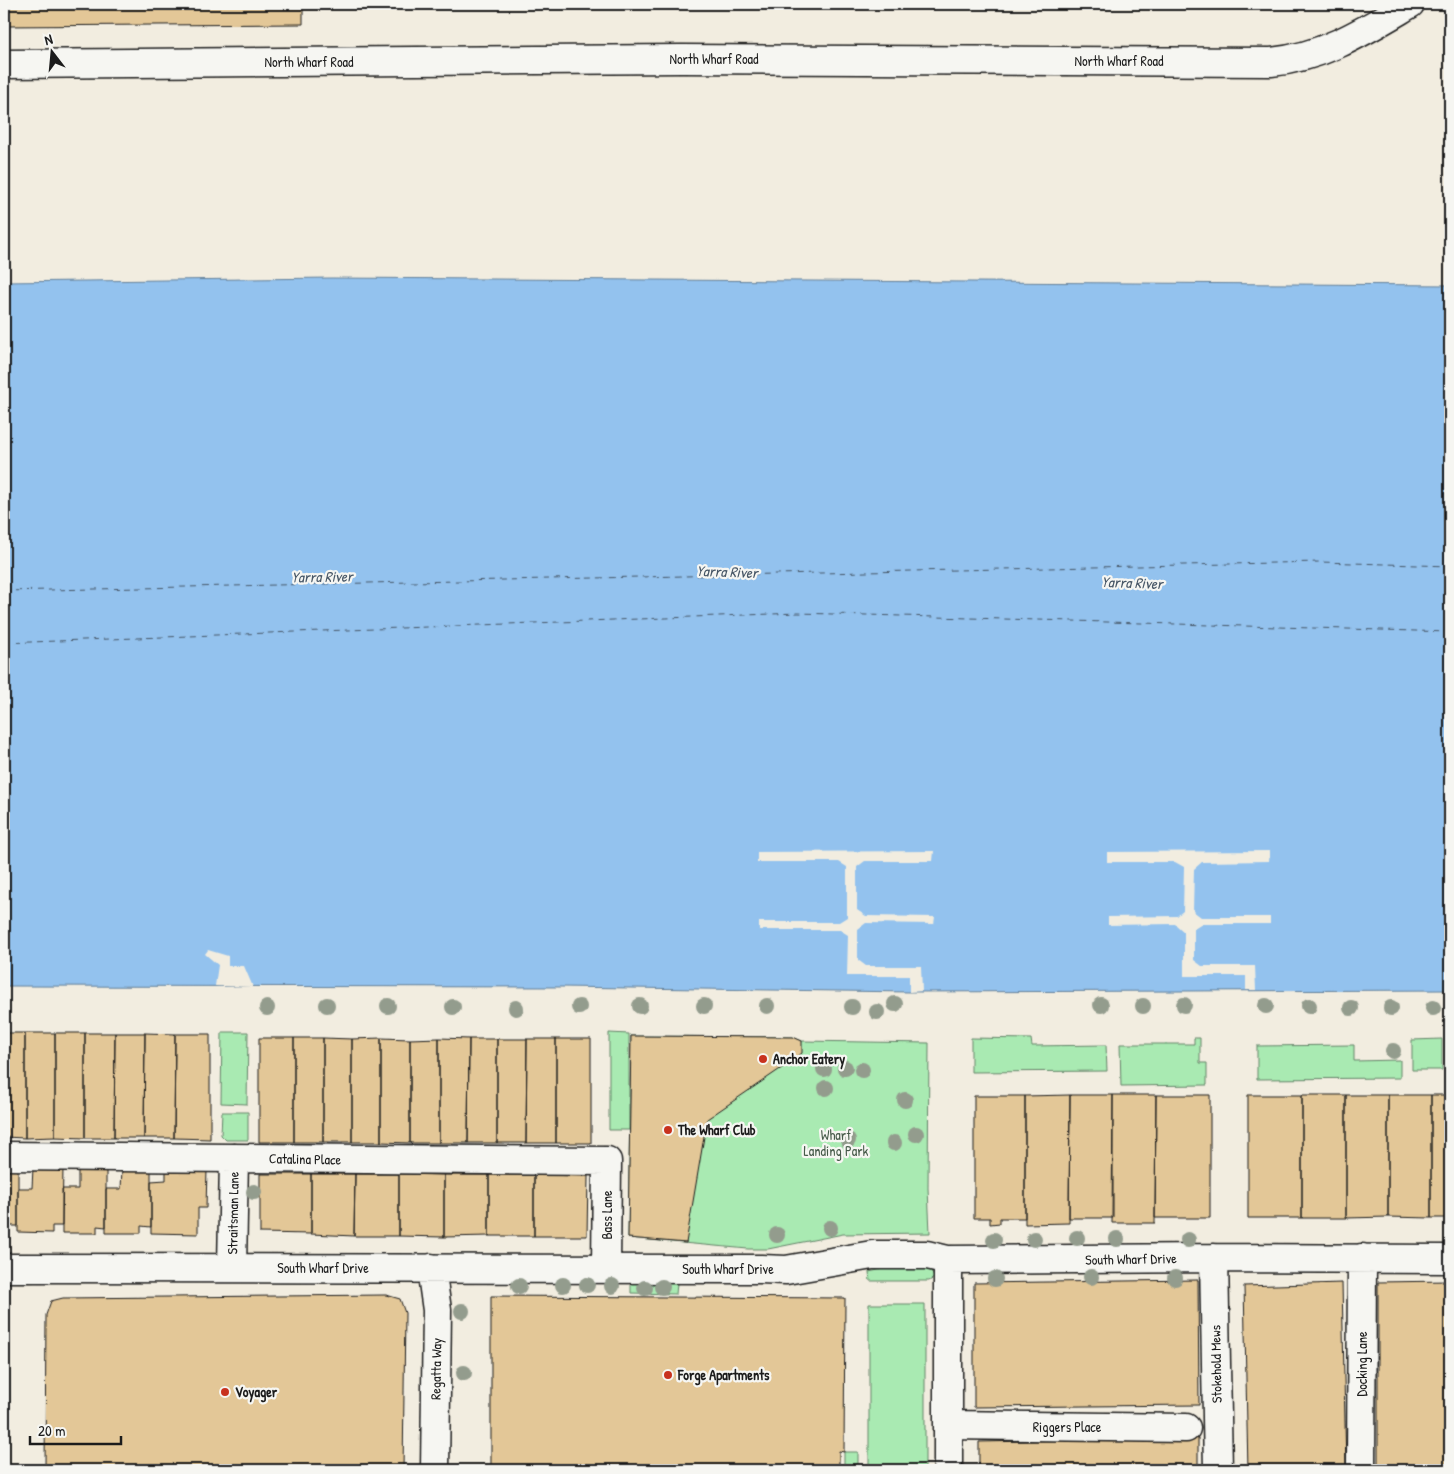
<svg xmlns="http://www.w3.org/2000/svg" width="1454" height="1474" font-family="'Patrick Hand',sans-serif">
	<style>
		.green { fill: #a9eab2; stroke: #628367 }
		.water { fill: #93c2ee; stroke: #63809a }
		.pier { fill: #f2ede0 }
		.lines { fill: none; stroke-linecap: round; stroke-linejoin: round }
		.ferry { stroke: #465666; stroke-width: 1; stroke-dasharray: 6 5; stroke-linecap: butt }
		.building { fill: #e3c797; stroke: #1c1c1c }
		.minor-casing { stroke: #1c1c1c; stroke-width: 31 }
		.minor { stroke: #f6f6f2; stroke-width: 28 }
		.tree { fill: #939c8d }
		.poi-dot { fill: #c8321e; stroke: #f6f6f2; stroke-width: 2 }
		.labels { text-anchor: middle; stroke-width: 4.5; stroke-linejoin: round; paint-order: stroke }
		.street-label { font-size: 14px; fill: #1c1c1c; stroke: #f6f6f2 }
		.poi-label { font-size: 14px; font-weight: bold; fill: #1c1c1c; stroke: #f6f6f2; text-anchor: start }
		.park-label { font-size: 14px; fill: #465a49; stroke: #f6f6f2 }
		.water-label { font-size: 15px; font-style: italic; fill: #465666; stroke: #f6f6f2 }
	</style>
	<rect width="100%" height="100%" fill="#f2ede0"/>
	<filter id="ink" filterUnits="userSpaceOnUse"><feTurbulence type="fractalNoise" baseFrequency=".02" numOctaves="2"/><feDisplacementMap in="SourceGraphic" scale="10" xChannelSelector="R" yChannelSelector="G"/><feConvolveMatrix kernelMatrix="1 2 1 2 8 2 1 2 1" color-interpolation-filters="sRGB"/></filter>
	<g filter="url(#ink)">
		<path class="green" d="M222,1032H248L247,1104L221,1103Z
			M609,1033L629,1034V1130H609Z
			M631,1036L793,1037L802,1041L929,1043L928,1188L930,1233L843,1234L768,1249H748L628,1238Z
			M971,1038L1031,1039L1032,1046L1106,1045L1107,1071L971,1072Z
			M1194,1038H1200V1063H1207V1085L1121,1086L1120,1044H1194Z
			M1442,1039V1070H1412V1040Z
			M1354,1045V1061L1400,1060V1078L1257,1079V1046Z
			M222,1112H248V1140H226L221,1135Z
			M896,1263L930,1268L934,1278L929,1281H870L869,1272L883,1269Z
			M631,1281L677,1283L676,1294L631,1293Z
			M869,1304H925V1470H869Z
			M844,1452H858V1470H844Z"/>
		<path class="water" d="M331,278L1450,285V990L909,992L561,987L4,986V282Z"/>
		<path class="pier" d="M934,851L933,861H865L857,867V910L866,916L935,917L934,924L866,923L858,929V960L866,966H921L922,991L909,992V976H847L848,935L840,930H759V922H839L847,917V867L839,862H757V852Z
			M1270,851L1269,861L1202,862L1194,869L1193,911L1201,917H1270V924H1202L1194,929V960L1202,966H1255L1256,990H1246V976H1184V932L1175,924L1108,925V917L1177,916L1183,911L1184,867L1175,862H1107V852Z
			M208,950L228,956V966H244L253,987L215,986L218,965L205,954Z"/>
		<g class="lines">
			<path class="ferry" d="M4,591L1320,562L1450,566
				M4,643L798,613L1450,632"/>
		</g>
		<path class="building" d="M4,4H303V24L4,26Z
			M4,1033H25V1138L4,1137Z
			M25,1033H55V1137L25,1138Z
			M55,1033H85V1138L55,1137Z
			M85,1033H115L114,1138H85Z
			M115,1033H145L144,1138H114Z
			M145,1033L175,1034L174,1138H144Z
			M175,1034H210V1139L174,1138Z
			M631,1036L793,1037L802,1041V1053L792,1061L707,1119L686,1243L628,1238Z
			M259,1038H294V1142H259Z
			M294,1038H323V1142H294Z
			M323,1038L352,1039V1142H323Z
			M381,1038L410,1039V1143L381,1142Z
			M381,1038V1142H352V1039Z
			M439,1038L469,1039L468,1143H439Z
			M439,1038V1143H410V1039Z
			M469,1039H497V1143H468Z
			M497,1039H527L526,1143H497Z
			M527,1039H556V1143H526Z
			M556,1039H591V1143H556Z
			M1070,1095L1069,1223L1025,1224V1096Z
			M1070,1095H1113V1218H1069Z
			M1113,1095H1156L1155,1223H1112Z
			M1156,1095H1210V1218H1155Z
			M1248,1095H1302V1218H1248Z
			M1302,1095H1346V1218H1302Z
			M1346,1095H1388V1217L1346,1218Z
			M1388,1095H1431V1218L1388,1217Z
			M1431,1095H1450V1218H1431Z
			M974,1096H1025V1218H1000V1223L990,1224V1218H974Z
			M4,1168H18V1226H8L7,1233H4Z
			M33,1168H63L62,1226H52V1233L18,1232V1188H32Z
			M78,1168H106V1227L97,1226V1233H62V1189H78Z
			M151,1168V1227L141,1226V1233H106V1189H121L122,1169Z
			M166,1169H207L206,1208H198V1234L151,1233V1181L166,1180Z
			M260,1174H311V1234L260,1233Z
			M311,1174H355L354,1236L311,1234Z
			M355,1174H399V1236H354Z
			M399,1174L444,1175V1237L399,1236Z
			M444,1175H489V1236L444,1237Z
			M489,1175H534V1236H489Z
			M534,1175L588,1176L587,1236H534Z
			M1198,1280L1199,1405L974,1407V1283Z
			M1450,1281V1470H1378V1282Z
			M1342,1283L1346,1470H1248L1244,1286Z
			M386,1295L400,1299L405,1313L403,1470H45L46,1315L51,1301L63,1298Z
			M491,1296L845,1298L844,1452L839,1451V1470H491Z
			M1198,1438V1470H979V1442Z"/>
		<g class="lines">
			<g class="minor-casing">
				<path id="minor" d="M4,64L682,59L1271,62C1324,57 1366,30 1410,4
					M4,1156L607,1161L606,1269
					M1214,1258L1218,1470
					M4,1268L761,1269L786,1270L872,1255H927L948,1260L1214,1258L1450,1259
					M232,1268L234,1158
					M431,1268L437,1310L435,1470
					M948,1425L1186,1428
					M948,1470V1260
					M1361,1470L1362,1258"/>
			</g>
			<use href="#minor" class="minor"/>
		</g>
		<g class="tree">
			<circle cx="895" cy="1004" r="8"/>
			<circle cx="327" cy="1005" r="8"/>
			<circle cx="1101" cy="1005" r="8"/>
			<circle cx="1184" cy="1005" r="8"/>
			<circle cx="388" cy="1006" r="8"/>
			<circle cx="640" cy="1006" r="8"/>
			<circle cx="704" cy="1006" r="8"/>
			<circle cx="767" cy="1006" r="8"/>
			<circle cx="1143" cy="1006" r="8"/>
			<circle cx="1266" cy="1006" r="8"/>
			<circle cx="1309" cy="1006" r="8"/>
			<circle cx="453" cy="1007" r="8"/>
			<circle cx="579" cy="1007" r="8"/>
			<circle cx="852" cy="1007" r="8"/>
			<circle cx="267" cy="1008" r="8"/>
			<circle cx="516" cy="1008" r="8"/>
			<circle cx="1351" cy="1008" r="8"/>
			<circle cx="1391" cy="1008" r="8"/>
			<circle cx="1433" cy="1008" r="8"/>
			<circle cx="877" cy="1012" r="8"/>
			<circle cx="1393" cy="1051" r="8"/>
			<circle cx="845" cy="1068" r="8"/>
			<circle cx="824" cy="1069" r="8"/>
			<circle cx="862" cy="1070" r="8"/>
			<circle cx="826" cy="1088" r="8"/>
			<circle cx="905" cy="1100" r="8"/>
			<circle cx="916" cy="1134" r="8"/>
			<circle cx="848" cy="1140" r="8"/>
			<circle cx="894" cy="1143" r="8"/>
			<circle cx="254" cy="1192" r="8"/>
			<circle cx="830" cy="1228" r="8"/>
			<circle cx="777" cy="1235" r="8"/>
			<circle cx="1077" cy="1238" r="8"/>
			<circle cx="1034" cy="1239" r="8"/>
			<circle cx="1117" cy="1239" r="8"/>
			<circle cx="994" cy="1240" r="8"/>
			<circle cx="1188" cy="1240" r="8"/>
			<circle cx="1091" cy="1277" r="8"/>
			<circle cx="1175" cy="1278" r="8"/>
			<circle cx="995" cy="1279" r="8"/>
			<circle cx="563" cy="1285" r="8"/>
			<circle cx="587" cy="1285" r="8"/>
			<circle cx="519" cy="1286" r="8"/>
			<circle cx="612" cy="1286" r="8"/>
			<circle cx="662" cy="1287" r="8"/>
			<circle cx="645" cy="1288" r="8"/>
			<circle cx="462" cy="1311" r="8"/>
			<circle cx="464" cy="1373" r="8"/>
		</g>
	</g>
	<g class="poi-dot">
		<circle cx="763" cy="1059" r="5"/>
		<circle cx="668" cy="1130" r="5"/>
		<circle cx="668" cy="1375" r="5"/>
		<circle cx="225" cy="1392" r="5"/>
	</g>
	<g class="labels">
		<g class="street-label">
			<text x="714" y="64">North Wharf Road</text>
			<text x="1119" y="66">North Wharf Road</text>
			<text x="309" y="67">North Wharf Road</text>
			<text transform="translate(305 1159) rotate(1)" y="5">Catalina Place</text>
			<text transform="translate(233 1213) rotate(-89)" y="5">Straitsman Lane</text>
			<text transform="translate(607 1215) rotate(-90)" y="5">Bass Lane</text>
			<text transform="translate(1131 1259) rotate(-1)" y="5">South Wharf Drive</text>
			<text x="323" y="1273">South Wharf Drive</text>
			<text x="728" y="1274">South Wharf Drive</text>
			<text transform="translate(1216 1364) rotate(-91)" y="5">Stokehold Mews</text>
			<text transform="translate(1362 1364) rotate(-90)" y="5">Docking Lane</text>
			<text transform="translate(436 1369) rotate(-89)" y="5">Regatta Way</text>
			<text x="1067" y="1432">Riggers Place</text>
		</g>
		<g class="poi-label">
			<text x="773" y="1064">Anchor Eatery</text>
			<text x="678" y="1135">The Wharf Club</text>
			<text x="678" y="1380">Forge Apartments</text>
			<text x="235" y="1397">Voyager</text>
		</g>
		<g class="park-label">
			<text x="836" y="1140">Wharf<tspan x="836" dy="16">Landing Park</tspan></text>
		</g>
		<g class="water-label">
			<text transform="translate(727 572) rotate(2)" y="5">Yarra River</text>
			<text transform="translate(322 577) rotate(-1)" y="5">Yarra River</text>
			<text transform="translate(1132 583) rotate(2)" y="5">Yarra River</text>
		</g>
	</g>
	<rect width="1454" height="1474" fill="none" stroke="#f6f6f2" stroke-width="20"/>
	<rect x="10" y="10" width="1434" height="1454" fill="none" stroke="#1c1c1c" stroke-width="2" filter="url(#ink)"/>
	<g transform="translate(52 52) rotate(344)" stroke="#f6f6f2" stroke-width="4" paint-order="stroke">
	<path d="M0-4L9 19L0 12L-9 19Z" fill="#1c1c1c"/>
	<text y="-8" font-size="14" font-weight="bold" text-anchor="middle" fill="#1c1c1c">N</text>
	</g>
	<path d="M30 1436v8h91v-8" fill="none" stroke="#1c1c1c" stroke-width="2.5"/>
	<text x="38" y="1436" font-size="15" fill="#1c1c1c" stroke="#f6f6f2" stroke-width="4" paint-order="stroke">20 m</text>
</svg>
